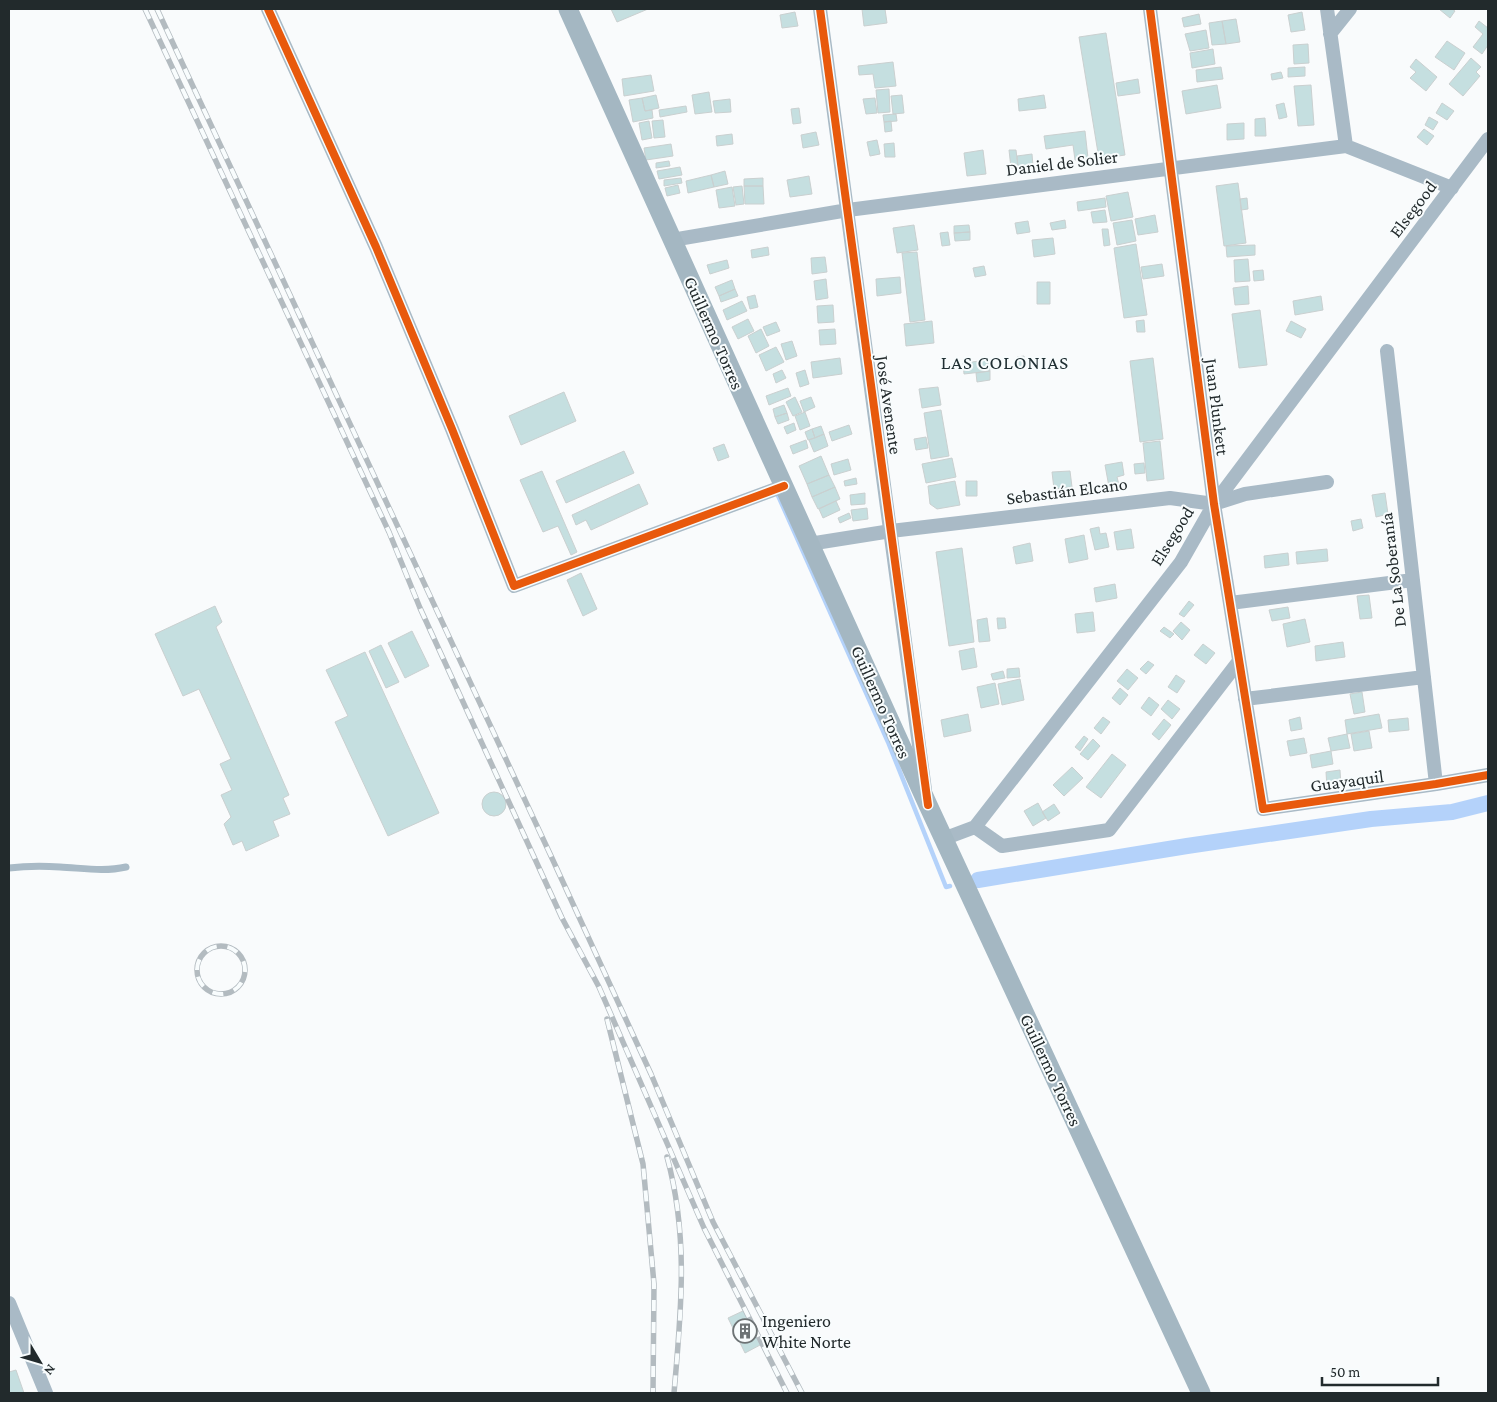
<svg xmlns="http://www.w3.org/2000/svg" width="1497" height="1402" font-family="'Crimson Pro',serif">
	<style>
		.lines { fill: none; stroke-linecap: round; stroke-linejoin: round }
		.stream { stroke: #b4d2fa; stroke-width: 4.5 }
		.canal { stroke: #b4d2fa; stroke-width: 16 }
		.building { fill: #c5dfe0; stroke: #cad0d0 }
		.service { stroke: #a9bac6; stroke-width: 7 }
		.minor { stroke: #a9bac6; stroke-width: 14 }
		.secondary { stroke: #a4b7c2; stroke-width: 19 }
		.rail-casing { stroke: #b3bbc0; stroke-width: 5.5 }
		.rail { stroke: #f8fcfd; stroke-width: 4; stroke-dasharray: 11; stroke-linecap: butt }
		.cycleway-casing { stroke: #f8fcfd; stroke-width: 11 }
		.cycleway { stroke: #e8590c; stroke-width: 8 }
		.labels { text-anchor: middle; stroke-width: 4; stroke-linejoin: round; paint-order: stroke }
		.street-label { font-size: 18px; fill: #222a2c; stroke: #f8fcfd }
		.poi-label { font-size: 18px; fill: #222a2c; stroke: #f8fcfd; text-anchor: start }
		.neighbourhood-label { font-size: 19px; letter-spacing: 1px; fill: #202f33; stroke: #f8fcfd }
	</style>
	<rect width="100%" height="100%" fill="#f9fbfc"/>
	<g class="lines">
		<path class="stream" d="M776,491L888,742L946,887L950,886"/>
		<path class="canal" d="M978,880L1187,846L1371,819L1452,812L1488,803"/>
	</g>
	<path class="building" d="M611,9H648L617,22Z
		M862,9H885L887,23L864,26Z
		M1439,9H1452L1455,11L1450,18Z
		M795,12L798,26L782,28L780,15Z
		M1302,12L1305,30L1291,32L1288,15Z
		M1199,14L1201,24L1184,27L1182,18Z
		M1236,19L1240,42L1226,44L1222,21Z
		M1222,21L1226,44L1212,45L1209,23Z
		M1479,21L1488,28V45L1482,54L1473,47L1483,34L1475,27Z
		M1206,30L1209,48L1190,51L1185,34Z
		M1106,33L1125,155L1099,159L1079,37Z
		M1447,41L1465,53L1454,70L1435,57Z
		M1308,44L1309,63L1294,64L1293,45Z
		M1213,49L1215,64L1192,68L1190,53Z
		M1471,58L1481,67L1476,72L1480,76L1463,96L1449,84Z
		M1416,59L1437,77L1426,91L1410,78L1416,72L1410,67Z
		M893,62L896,86L875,88L873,74L859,75L858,66Z
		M1221,67L1223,79L1197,82L1196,70Z
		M1305,67V76L1288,77V68Z
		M1281,72L1283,78L1272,80L1271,74Z
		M651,75L654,91L624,96L622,79Z
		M1138,79L1140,93L1118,96L1116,83Z
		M1217,85L1221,108L1186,114L1182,91Z
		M1311,85L1314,125L1298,126L1294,86Z
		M889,89L890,112L878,113L876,90Z
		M709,92L712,112L695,114L692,95Z
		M656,95L659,108L645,111L642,98Z
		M902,95L904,113L893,114L891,96Z
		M1044,95L1046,108L1019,111L1018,99Z
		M642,98L645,111L652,110L653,118L633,122L629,100Z
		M875,98L877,113L866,114L863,99Z
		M730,99L731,112L715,113L713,101Z
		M1284,103L1287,117L1279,119L1276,105Z
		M1442,103L1454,111L1447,120L1436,113Z
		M686,106L687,112L660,117L659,110Z
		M799,108L801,123L793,124L791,109Z
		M896,114L897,121L884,122L883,115Z
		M1429,117L1438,122L1433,130L1425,125Z
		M1265,118L1266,136H1255V119Z
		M663,120L665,137L654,138L652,121Z
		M649,121L652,138L642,140L639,123Z
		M891,121L892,131L885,132L884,122Z
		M1244,123V139L1227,140V124Z
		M1424,129L1434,136L1427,145L1417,137Z
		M1085,131L1088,158L1075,160L1073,145L1046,149L1044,136Z
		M816,132L819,145L803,148L801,135Z
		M732,134L733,144L717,146L716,136Z
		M877,140L880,154L870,156L867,142Z
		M894,143L895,157H885L884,144Z
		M671,144L673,156L646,160L644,148Z
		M983,150L986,174L967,176L964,153Z
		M1009,150H1016L1018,167L1011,168Z
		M1032,154L1033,166L1018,167L1017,156Z
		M669,161L670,166L656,168V163Z
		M680,167L682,175L659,179L657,171Z
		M725,171L728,184L714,187L711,175Z
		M711,175L714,187L688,193L686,181Z
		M809,176L812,194L790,197L787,180Z
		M681,178L682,183L664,186V180Z
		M763,178V186H744V179Z
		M1238,183L1246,243L1224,246L1216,186Z
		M678,185L680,193L667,196L665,188Z
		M742,186L744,204L736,205L733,187Z
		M744,186H763L764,204H745Z
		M732,187L735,206L719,208L716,190Z
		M1128,192L1133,217L1111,221L1106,196Z
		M1105,198L1106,207L1078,211L1077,202Z
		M1247,198L1248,209L1241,210L1240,199Z
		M1105,210L1107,222L1093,223L1091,212Z
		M1155,215L1158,232L1138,235L1135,219Z
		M1065,220L1066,228L1052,230L1050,223Z
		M1132,220L1136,241L1117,245L1113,223Z
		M1028,221L1030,232L1017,234L1015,223Z
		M914,225L918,250L897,253L893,228Z
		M969,225L970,232L954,233V226Z
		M1102,229H1108L1110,245L1104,246Z
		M948,232L950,245L942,246L940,233Z
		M970,232V240L955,241L954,233Z
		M1053,238L1055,254L1034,257L1032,240Z
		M1136,244L1147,315L1124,318L1114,248Z
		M1255,245V255L1227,257L1226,246Z
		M768,247L769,255L752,258L751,250Z
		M917,252L925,320L910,322L902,253Z
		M825,257L827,272L812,274L811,258Z
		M1248,259L1250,281L1235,282L1234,260Z
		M727,260L729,268L710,274L707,265Z
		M1162,264L1164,276L1143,279L1141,267Z
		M984,266L986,275L975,277L973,268Z
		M1263,270L1264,280L1254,281L1253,271Z
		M900,277L901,293L877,296L876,279Z
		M826,279L828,298L816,300L814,281Z
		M732,280L735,289L719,296L715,287Z
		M1037,282H1050V304H1037Z
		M1248,286L1249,304L1235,305L1233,288Z
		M735,289L738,296L721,302L719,296Z
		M755,295L758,307L750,309L747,297Z
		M1321,296L1323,310L1295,315L1293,301Z
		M742,301L747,311L727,320L723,310Z
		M833,305L834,322L818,323L817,306Z
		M1260,310L1267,365L1239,368L1232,314Z
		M748,319L754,331L738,339L732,327Z
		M1144,320L1145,332H1137L1136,321Z
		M932,321L934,343L906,346L904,324Z
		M1291,321L1306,329L1301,338L1286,331Z
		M776,322L780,331L767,336L763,327Z
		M761,329L769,346L756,353L748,336Z
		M835,329L836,344L820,345L819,330Z
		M792,341L797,356L786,360L781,344Z
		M776,347L784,362L766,371L759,355Z
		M1024,356L1025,366L1018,367L1017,357Z
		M840,358L842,374L813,378L811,362Z
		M1153,358L1163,439L1140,442L1130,361Z
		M988,360L990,371L964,374L963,363Z
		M782,370L786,378L776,383L773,374Z
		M805,370L809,384L800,387L796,373Z
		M990,371V380L977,382L976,373Z
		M938,387L941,405L922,408L919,389Z
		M788,388L791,396L769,405L766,396Z
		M564,392L576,421L521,445L509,416Z
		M795,397L802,412L793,416L786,402Z
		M811,397L815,407L804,412L800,401Z
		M784,405L787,413L775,417L773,409Z
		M941,410L949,456L931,459L924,413Z
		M805,412L810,426L800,430L795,416Z
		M787,413L789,420L778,424L775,417Z
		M794,423L796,430L787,434L784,427Z
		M849,425L852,434L832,441L829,432Z
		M821,426L824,434L815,438L812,429Z
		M812,429L815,438L808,440L805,432Z
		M824,434L828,446L814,452L809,440Z
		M926,437L928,448L916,450L914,439Z
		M806,440L808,448L793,454L790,446Z
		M1160,441L1164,479L1147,481L1143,443Z
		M724,444L729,457L718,461L713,448Z
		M624,451L634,473L566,503L556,481Z
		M821,456L829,475L807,484L799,466Z
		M952,458L956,477L926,483L922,464Z
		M848,459L851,470L834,475L831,464Z
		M1122,462L1124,475L1117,477L1119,485L1109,487L1105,465Z
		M1144,463L1145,473L1135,474L1134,464Z
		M542,471L577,552L571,555L558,526L543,532L520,480Z
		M1070,471L1072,487L1054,489L1052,472Z
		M829,475L835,487L812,497L807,484Z
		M856,478L857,484L845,486L844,481Z
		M955,481L960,505L937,509L930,504L928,486Z
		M966,481H977V496H966Z
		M639,484L648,504L591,530L586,520L576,525L572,515Z
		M835,487L840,499L818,509L812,497Z
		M865,493V504L851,505L850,495Z
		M1385,493L1388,514L1376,517L1372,495Z
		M836,501L840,510L823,518L819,509Z
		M867,508L868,519L853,521L851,510Z
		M849,513L851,518L840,523L838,518Z
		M1361,519L1363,528L1353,531L1351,521Z
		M1099,527L1100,534L1106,533L1109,547L1095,550L1090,529Z
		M1131,529L1134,548L1117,550L1114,532Z
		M1084,535L1088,559L1069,563L1065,539Z
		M1030,543L1033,561L1016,564L1013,547Z
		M962,548L974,642L949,646L936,552Z
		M1327,549L1328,561L1297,564L1296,552Z
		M1288,553L1289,565L1265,568L1264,556Z
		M581,573L597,609L583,616L567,580Z
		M1115,584L1117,598L1096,602L1094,588Z
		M1369,595L1372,618L1360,619L1357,596Z
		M1189,601L1194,605L1184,617L1179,614Z
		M215,606L222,622L216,627L289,795L283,798L290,814L273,821L279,836L246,851L242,841L233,845L224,824L231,817L221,795L232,790L220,764L231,759L199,689L183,696L155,634Z
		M1288,607L1290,618L1272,621L1269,610Z
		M1093,612L1095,631L1077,633L1075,614Z
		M987,618L990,641L979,642L977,620Z
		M997,618H1005L1006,628L998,629Z
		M1305,619L1310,642L1287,647L1283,624Z
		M1181,622L1190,630L1182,640L1173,631Z
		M1164,627L1174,634L1170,638L1160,631Z
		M412,631L429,666L405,678L388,643Z
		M1343,642L1345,657L1316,661L1315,646Z
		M1203,644L1215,653L1206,664L1194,655Z
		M381,645L399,682L386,688L369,651Z
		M974,648L977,667L962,670L959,651Z
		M365,652L439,813L388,836L335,722L348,716L326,670Z
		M1148,661L1154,665L1146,674L1140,669Z
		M1019,668L1020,677L1007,678V669Z
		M1127,669L1138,678L1128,690L1117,681Z
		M1003,671L1005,678L993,680L991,674Z
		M1176,675L1185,681L1177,693L1168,687Z
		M1020,679L1024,700L1002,705L998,684Z
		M995,683L999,704L981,708L977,687Z
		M1120,688L1128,695L1120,705L1112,698Z
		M1362,692L1365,712L1354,714L1350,694Z
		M1149,697L1159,705L1151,716L1141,708Z
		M1168,700L1180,709L1172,719L1161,709Z
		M968,714L971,731L944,737L941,720Z
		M1379,714L1382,728L1347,734L1345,720Z
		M1103,717L1110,722L1101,734L1094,728Z
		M1300,717L1302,729L1291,731L1289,720Z
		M1408,718L1409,730L1389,732L1388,720Z
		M1164,719L1171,725L1159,740L1152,734Z
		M1369,731L1372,748L1354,751L1351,734Z
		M1347,734L1350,748L1331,751L1328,738Z
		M1084,736L1088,739L1080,751L1075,747Z
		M1304,738L1307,753L1290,756L1287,741Z
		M1093,739L1100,746L1088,760L1080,754Z
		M1331,751L1333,764L1312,768L1310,755Z
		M1112,754L1126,765L1101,798L1086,787Z
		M1072,767L1083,778L1064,796L1053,785Z
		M1340,770L1341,786L1327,788L1326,772Z
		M482 804a12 12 0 1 1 24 0a12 12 0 1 1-24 0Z
		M1038,803L1046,818L1033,826L1024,811Z
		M1054,804L1060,813L1048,821L1042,812Z
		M745,1310L762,1344L745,1353L728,1318Z
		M16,1370L24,1393H9V1372Z"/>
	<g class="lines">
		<path class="service" d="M9,868C26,866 43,866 60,867C82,868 104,872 126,867"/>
		<path class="minor" d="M268,9L376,247L452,429L514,586L784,486
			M820,9L925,790
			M1150,9L1214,504L1263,809L1436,784L1488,775
			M1327,9L1346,146
			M1330,34L1350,9
			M672,240L848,210L1346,146L1452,188
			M1387,351L1436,784
			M809,544L891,531L1170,498L1214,504L1245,494L1327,482
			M1230,603L1413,580
			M1245,699L1424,677
			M975,827L1002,846L1109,830L1239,661
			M943,839L975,827L1181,562L1214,504L1488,139
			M9,1303L46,1393"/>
		<path class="secondary" d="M568,9L928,805L1201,1393"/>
		<g class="rail-casing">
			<path id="rail" d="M145,9L389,532L420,608L562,918L599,987L704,1228L787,1393
				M157,9L551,856L651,1074L713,1222L802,1393
				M197 970a24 24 0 1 1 48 0a24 24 0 1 1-48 0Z
				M607,1019L643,1164L654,1284L653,1393
				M667,1157C689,1237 681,1312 674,1393"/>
		</g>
		<use href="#rail" class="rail"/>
		<g class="cycleway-casing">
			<path id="cycleway" d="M268,9L376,247L452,429L514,586L784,486
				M820,9L928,805
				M1150,9L1214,504L1263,809L1436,784L1488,775"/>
		</g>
		<use href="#cycleway" class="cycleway"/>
	</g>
	<defs>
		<g id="building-ring" transform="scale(1.25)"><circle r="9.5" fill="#f8fcfd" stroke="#6d7375" stroke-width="1.5"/><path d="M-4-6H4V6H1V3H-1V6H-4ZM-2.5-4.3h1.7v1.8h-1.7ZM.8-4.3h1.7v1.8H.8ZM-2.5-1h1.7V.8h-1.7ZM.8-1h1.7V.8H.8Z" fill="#6d7375"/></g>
	</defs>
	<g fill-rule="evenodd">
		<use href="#building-ring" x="745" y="1331"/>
	</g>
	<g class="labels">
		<g class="street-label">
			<text transform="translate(1062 163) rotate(-7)" y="6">Daniel de Solier</text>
			<text transform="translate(1413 209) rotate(-53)" y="6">Elsegood</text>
			<text transform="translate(714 333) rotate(66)" y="6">Guillermo Torres</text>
			<text transform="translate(889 405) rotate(82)" y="6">José Avenente</text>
			<text transform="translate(1217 407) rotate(83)" y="6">Juan Plunkett</text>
			<text transform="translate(1067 491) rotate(-7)" y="6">Sebastián Elcano</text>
			<text transform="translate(1172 536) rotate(-58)" y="6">Elsegood</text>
			<text transform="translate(1393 570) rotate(-97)" y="6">De La Soberanía</text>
			<text transform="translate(881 702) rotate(66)" y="6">Guillermo Torres</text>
			<text transform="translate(1347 781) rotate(-8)" y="6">Guayaquil</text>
			<text transform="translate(1051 1070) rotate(65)" y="6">Guillermo Torres</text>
		</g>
		<g class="poi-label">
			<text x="762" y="1327">Ingeniero<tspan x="762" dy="21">White Norte</tspan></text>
		</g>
		<g class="neighbourhood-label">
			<text x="1005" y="369">LAS COLONIAS</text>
		</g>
	</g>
	<rect width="1497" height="1402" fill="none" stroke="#222a2c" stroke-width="20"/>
	<g transform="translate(40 1362) rotate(128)" stroke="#f8fcfd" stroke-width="4" paint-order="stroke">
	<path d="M0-4L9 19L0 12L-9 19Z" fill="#222a2c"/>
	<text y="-8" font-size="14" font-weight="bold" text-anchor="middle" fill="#222a2c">N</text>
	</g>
	<path d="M1322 1377v8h116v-8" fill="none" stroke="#222a2c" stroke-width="2.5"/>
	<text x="1330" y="1377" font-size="15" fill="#222a2c" stroke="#f8fcfd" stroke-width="4" paint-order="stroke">50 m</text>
</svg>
